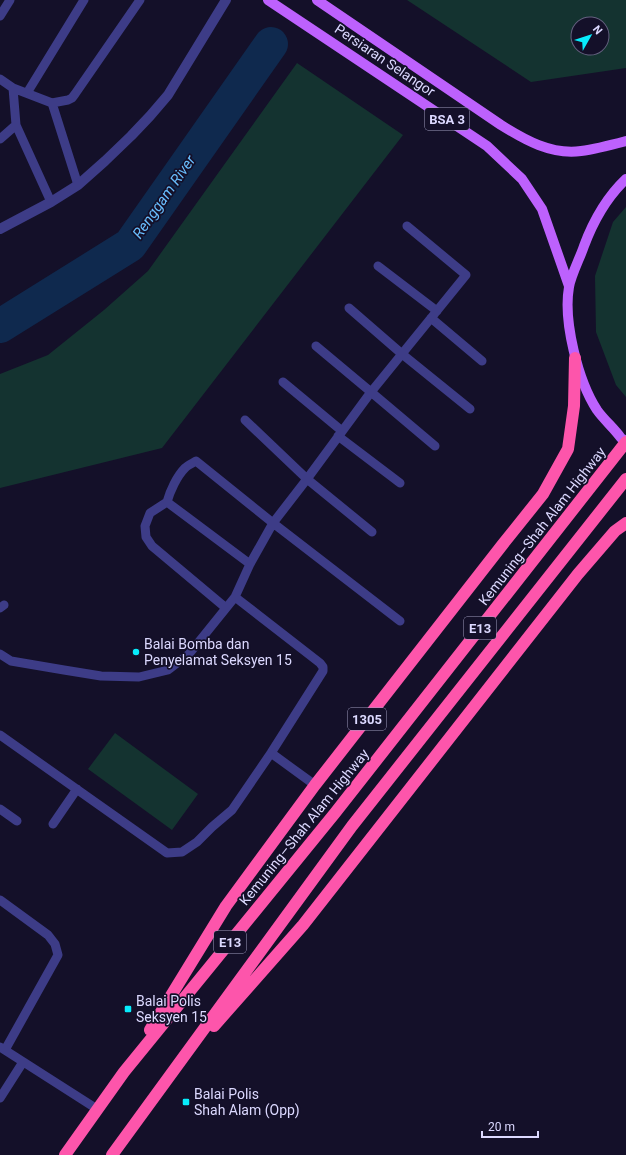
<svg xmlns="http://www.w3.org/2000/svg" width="626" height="1155" font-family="Roboto,sans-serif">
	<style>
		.green { fill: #143330; fill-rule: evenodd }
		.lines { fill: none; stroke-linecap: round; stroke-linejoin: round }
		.river { stroke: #0f294e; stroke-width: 34 }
		.service { stroke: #3d3c87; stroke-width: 9 }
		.minor { stroke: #3d3c87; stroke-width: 10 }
		.primary { stroke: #bd61fd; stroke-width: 10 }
		.motorway { stroke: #fd55ab; stroke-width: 12 }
		.poi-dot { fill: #07ecfc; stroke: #141029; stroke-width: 1.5 }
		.labels { text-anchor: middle; stroke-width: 3.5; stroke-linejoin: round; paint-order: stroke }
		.shield { fill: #141029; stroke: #a09dbf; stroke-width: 1 }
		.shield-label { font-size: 13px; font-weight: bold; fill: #dcd9ff }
		.street-label { font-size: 14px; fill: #dcd9ff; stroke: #141029 }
		.poi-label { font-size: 14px; fill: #dcd9ff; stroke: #141029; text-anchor: start }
		.water-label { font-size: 15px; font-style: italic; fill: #68bdfd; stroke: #141029 }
	</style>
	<rect width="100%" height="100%" fill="#141029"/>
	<path class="green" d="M407,0H626V68L531,82ZM578,24H602V48H578Z
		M297,63L403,135L162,448L0,488V374L48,355L104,310L148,271Z
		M626,207V397L616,385L596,332L595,276L613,222Z
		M115,733L198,794L172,830L88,769Z"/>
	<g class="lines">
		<path class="river" d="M0,326L130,245L271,44"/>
		<path class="service" d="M0,16L10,0
			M0,79L13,88L52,103L68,100L72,98L75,94L140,0
			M13,88L16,125L51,202
			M27,93L84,0
			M52,103L78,185
			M0,139L16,125
			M378,266L437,311
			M349,308L402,354L470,409
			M431,318L482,361
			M316,346L371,392L435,446
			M283,382L342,431
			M245,420L307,479L372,532
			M338,436L400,483
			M167,502L150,513L145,526L146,537L152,546L226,608
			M250,564L167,502C170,491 177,476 185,468C188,465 193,463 196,461L273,523L400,621
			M0,608L4,605
			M0,654L11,661L64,670L101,676L139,677L168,670L189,654L235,597L250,564L273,523L307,479L371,392L466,275L407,226
			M0,735L167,853L182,852L197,842L212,827L232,810L271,753L323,671V667L320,663L235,597
			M271,753L315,785
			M0,809L17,821
			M53,824L77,789
			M0,900L48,935L55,944L58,955L5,1050
			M0,1047L97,1109
			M0,1098L23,1062"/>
		<path class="minor" d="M0,229L51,202L78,185L105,161L131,136L150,116L168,95L226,0"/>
		<path class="primary" d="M268,0L487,146L522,179L542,209L569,286
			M317,0L501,125C525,140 551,155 581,151C596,149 611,145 626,141
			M626,179C607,197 593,222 584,246C580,258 571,275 569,287C563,321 578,381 597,410C604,420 614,428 621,438L626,441"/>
		<path class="motorway" d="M214,1026L303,925L578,574L615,531L626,523
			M150,1030L226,906L315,785L503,544L543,494L568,449L574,406L575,358
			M65,1155L124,1072L335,813L626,442
			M112,1155L352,826L626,479"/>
	</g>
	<g class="poi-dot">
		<circle cx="136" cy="652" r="4"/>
		<rect x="124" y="1005" width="8" height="8" rx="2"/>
		<rect x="182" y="1098" width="8" height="8" rx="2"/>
	</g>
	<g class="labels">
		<g class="shield">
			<rect x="425" y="108" width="44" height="22" rx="3"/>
			<rect x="464" y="617" width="32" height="22" rx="3"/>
			<rect x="348" y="708" width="38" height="22" rx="3"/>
			<rect x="214" y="931" width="32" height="22" rx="3"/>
		</g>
		<g class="shield-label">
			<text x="447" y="124">BSA 3</text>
			<text x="480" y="633">E13</text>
			<text x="367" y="724">1305</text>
			<text x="230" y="947">E13</text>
		</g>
		<g class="street-label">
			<text transform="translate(385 60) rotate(34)" y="5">Persiaran Selangor</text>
			<text transform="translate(542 526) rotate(-52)" y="5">Kemuning–Shah Alam Highway</text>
			<text transform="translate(304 827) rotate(-51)" y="5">Kemuning–Shah Alam Highway</text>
		</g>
		<g class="poi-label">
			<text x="144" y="649">Balai Bomba dan<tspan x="144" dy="16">Penyelamat Seksyen 15</tspan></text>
			<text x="136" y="1006">Balai Polis<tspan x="136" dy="16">Seksyen 15</tspan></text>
			<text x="194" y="1099">Balai Polis<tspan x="194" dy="16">Shah Alam (Opp)</tspan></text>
		</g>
		<g class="water-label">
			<text transform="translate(164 197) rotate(-55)" y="5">Renggam River</text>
		</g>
	</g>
	<g transform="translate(590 36) rotate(51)"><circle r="19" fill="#141029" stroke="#64607f"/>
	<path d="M0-3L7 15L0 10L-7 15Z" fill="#07ecfc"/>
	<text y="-6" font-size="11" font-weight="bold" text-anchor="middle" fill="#dcd9ff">N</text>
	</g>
	<path d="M482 1131v6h56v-6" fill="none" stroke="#dcd9ff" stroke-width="2"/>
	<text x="488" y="1131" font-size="12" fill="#dcd9ff" stroke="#141029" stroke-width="3" paint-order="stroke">20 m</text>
</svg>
